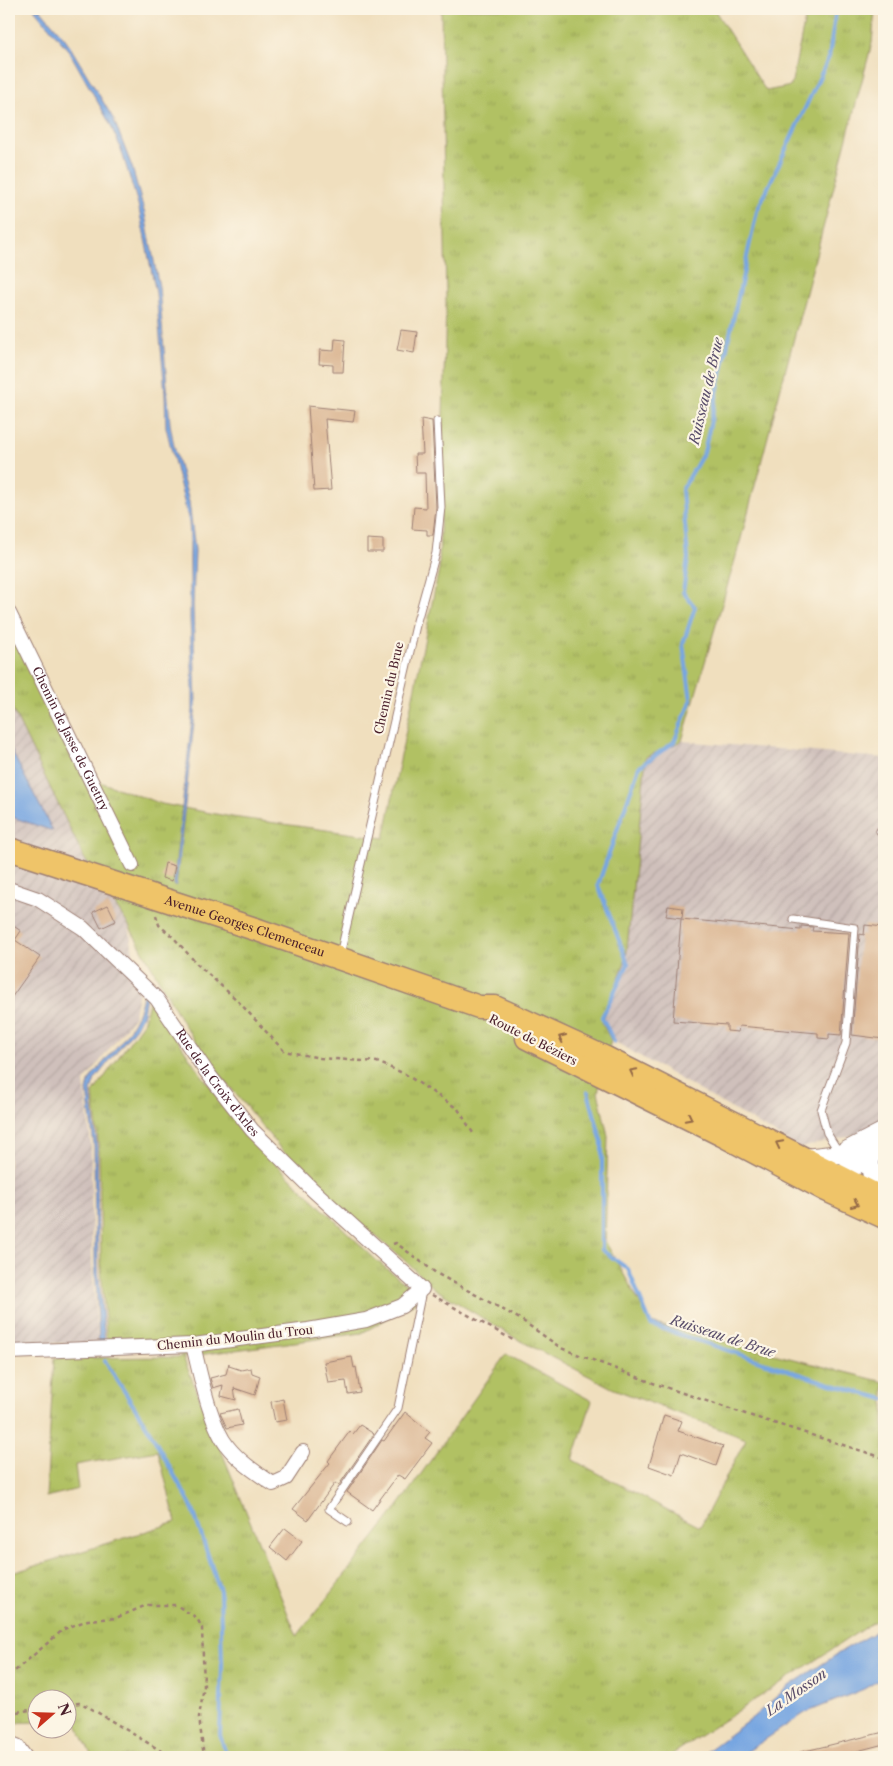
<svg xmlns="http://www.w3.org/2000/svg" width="893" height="1766" font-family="'Libre Caslon Text',serif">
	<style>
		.industrial { fill: url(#industrial-furrows) }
		.grass { fill: url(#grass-tufts); stroke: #7e7048 }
		.water { fill: #77a6e1; stroke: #606286 }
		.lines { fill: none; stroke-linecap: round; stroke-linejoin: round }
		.stream { stroke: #77a6e1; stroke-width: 4 }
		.building { fill: #d9b28e }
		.service-casing { stroke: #9d7f74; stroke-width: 9 }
		.minor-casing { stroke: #9d7f74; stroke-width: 16 }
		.tertiary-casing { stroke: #9d7f74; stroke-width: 20 }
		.primary-casing { stroke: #9d7f74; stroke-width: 25 }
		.path { stroke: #9d7f74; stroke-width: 2.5; stroke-dasharray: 4 4; stroke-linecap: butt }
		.service { stroke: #fff; stroke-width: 7 }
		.minor { stroke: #fff; stroke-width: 14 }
		.tertiary { stroke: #fff; stroke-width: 18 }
		.primary { stroke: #efc469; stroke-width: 22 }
		.oneway { stroke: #946947 }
		.labels { text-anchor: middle; stroke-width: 4.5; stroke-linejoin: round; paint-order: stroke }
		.street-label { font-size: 12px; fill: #4a1f2b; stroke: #fcf5e5 }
		.water-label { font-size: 14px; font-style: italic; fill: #5a4e6b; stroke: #fcf5e5 }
	</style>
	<defs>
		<pattern id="industrial-furrows" width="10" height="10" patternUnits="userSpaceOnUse" patternTransform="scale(1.25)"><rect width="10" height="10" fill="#cfc0bb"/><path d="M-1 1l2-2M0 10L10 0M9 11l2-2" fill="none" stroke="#b3a5a1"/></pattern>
		<pattern id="grass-tufts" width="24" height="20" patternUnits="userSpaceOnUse" patternTransform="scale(1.25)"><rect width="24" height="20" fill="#b1c164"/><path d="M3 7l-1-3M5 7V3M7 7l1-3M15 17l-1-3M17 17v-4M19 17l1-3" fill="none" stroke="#9aa557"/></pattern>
	</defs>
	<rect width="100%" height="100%" fill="#fcf5e5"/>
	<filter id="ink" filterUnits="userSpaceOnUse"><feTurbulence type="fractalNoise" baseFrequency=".02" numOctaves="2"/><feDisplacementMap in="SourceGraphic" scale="10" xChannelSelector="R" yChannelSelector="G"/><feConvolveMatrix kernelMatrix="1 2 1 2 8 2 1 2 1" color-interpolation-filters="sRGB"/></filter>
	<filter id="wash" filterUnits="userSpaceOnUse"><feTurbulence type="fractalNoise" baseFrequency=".0096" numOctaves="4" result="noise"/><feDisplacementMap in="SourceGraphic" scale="20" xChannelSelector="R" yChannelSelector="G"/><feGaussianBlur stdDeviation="1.12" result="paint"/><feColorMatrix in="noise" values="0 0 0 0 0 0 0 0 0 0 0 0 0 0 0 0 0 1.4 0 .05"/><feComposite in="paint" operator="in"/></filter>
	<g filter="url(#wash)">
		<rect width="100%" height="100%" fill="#f0dfbe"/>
		<path class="industrial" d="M9,702L84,858L129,926L139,991L133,1018L84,1082L91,1146L92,1264L98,1343H9Z
			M682,741L884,758V1125L879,1129L800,1148L612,1040L602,1023L626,959L646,756Z"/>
		<path class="grass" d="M441,9H714L766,91L791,86L807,9H875L872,43L739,546L682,741L646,757L626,959L602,1023L611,1040L598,1092L608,1136L605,1241L651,1323L884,1382V1615L668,1757H92L75,1720H68V1698H38L37,1722L9,1723V1574L176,1522L158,1451L75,1465L78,1489L46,1497L54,1358L182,1357L168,1340L107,1344L101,1269L99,1151L93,1093L143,1023L150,999L198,1070L248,1137L376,1260L423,1298L362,1333L183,1357L297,1636L394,1512L506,1354L592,1401L573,1460L700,1527L746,1439L614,1389L515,1338L435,1289L402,1258L336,1203L280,1148L208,1060L183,1023L129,926L84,858L9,702V625L83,776L162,804L232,817L384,838L439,569L446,302Z"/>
		<path class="water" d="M34,9H40L66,40L114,120L132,167L145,215L159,287L170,424L174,446L189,502L195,550L193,605L196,704L176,886L174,885V880L193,710V689L190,619V537L189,522L166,427L165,392L156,293L138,204L120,146L109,122L69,51Z
			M9,746L53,831L9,816Z
			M143,994L146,996L143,1013L136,1027L95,1079L91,1091L97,1148L98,1267L105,1344L99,1343L95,1261L94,1146L87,1091L89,1082L93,1075C113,1050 139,1027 143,994Z
			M884,1627V1677L864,1689L805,1713L739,1757H699L752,1718L789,1686L845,1649Z"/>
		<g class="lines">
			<path class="stream" d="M614,1042L602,1017L628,964L598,885L639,767L674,742L691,700L683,644L695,607L683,592L688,558L682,490L704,452L757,211L829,57L836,9
				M588,1092L602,1143V1250L628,1269L651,1325L827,1383L884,1399
				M105,1361L149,1430L192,1507L220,1591L222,1663L220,1735L227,1757"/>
		</g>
		<g id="blocks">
			<path class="building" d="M401,330L417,332L414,353L397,350Z
				M335,339L345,340L343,372H333V365L319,364L320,350L334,351Z
				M308,406L355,411L353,422L325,419L331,490L314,491Z
				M421,419L432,421L436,507L433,535H427V530L412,529L414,507L426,508L425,473H416L415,454H423Z
				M367,539L383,540V552H367Z
				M165,863L175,866L172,881L162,878Z
				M108,905L116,921L101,928L93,912Z
				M668,906L683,908L682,918L666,916Z
				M681,919L801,930V926L813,927L812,931L849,933L841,1035L829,1034V1039L818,1038V1033L739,1026L738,1032L727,1031V1025L673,1021Z
				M9,923L21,931L15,940L40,957L9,1001Z
				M865,925L884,927V1039L852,1035L860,934L864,935Z
				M352,1357L354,1368L356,1367L360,1392L348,1394L346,1381L328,1383L324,1362Z
				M229,1363V1366L241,1370L251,1368L252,1373L260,1376L255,1395L234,1388L236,1400L221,1396L223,1385L213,1388L210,1378L226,1374Z
				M283,1399L287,1420L275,1422L271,1402Z
				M238,1409L242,1425L227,1428L220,1413Z
				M405,1412L430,1432L425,1438L432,1443L405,1479L398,1475L372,1510L347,1492L382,1440L384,1441Z
				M664,1415L682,1421L678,1431L723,1446L716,1466L681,1453L674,1475L649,1466Z
				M360,1425L374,1434L339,1485L335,1483L308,1520L293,1509L330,1463L328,1461L350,1431L353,1434Z
				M285,1528L302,1541L287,1561L270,1547Z
				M884,1732V1744L834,1757H797V1753Z"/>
		</g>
	</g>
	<g filter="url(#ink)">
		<use href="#blocks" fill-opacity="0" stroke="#9d7f74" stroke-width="1"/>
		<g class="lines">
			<g class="service-casing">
				<path id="service" d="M880,831L884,833
					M793,919L855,928L846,1043L821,1110L827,1133L840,1154L855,1166
					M340,955L417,621L436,553L441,507L437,421
					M348,1522L329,1509L398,1408L422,1291"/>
			</g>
			<g class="minor-casing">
				<g id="minor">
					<path id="s1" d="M9,613L132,865"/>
					<path id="s2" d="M9,889L38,899L83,928L157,999L206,1071L252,1130L313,1190L422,1289L402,1306L366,1320L308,1330L193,1345L9,1352"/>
					<path d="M193,1345C200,1373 210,1425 228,1447C240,1462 257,1473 273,1484L286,1478L303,1452"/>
					<path d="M9,1743L17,1746L25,1757"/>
				</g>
			</g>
			<g class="tertiary-casing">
				<path id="tertiary" d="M878,1149L870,1159C870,1175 872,1179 884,1190
					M805,1158L840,1154L884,1131
					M832,1182L838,1175L855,1166L884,1138"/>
			</g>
			<g class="primary-casing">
				<g id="primary">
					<path id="s3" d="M9,849L255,929L479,1007H495L606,1058L884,1199"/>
					<path d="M527,1038L722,1135L826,1190L884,1217"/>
				</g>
			</g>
			<path class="path" d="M156,915L159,925L174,938L197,964L237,1000L284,1051L320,1058L377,1062L405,1074L458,1109L473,1133
				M393,1244L396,1243L436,1273L520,1319L561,1348L653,1383L736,1411L884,1458
				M432,1295L513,1340
				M9,1676L64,1629L88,1620L116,1618L147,1605H176L197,1618L202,1628L204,1686L199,1717L204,1757
				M68,1705L79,1703L87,1706L171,1757
				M9,1713L38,1709"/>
			<use href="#service" class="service"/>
			<use href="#minor" class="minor"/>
			<use href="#tertiary" class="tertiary"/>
			<use href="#primary" class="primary"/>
		</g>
		<defs><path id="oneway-chevron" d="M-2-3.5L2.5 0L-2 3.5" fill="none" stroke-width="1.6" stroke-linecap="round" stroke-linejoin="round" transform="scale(1.25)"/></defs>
		<g class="oneway">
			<use href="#oneway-chevron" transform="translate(562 1038) rotate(-155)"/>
			<use href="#oneway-chevron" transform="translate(633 1072) rotate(-153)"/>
			<use href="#oneway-chevron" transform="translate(689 1118) rotate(27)"/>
			<use href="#oneway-chevron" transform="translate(779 1144) rotate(-153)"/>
			<use href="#oneway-chevron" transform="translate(855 1204) rotate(25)"/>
		</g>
	</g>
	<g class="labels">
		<g class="street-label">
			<text transform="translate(389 688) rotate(-77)" y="4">Chemin du Brue</text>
			<text dy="4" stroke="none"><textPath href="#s1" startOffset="140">Chemin de Jasse de Guettry</textPath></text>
			<text dy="4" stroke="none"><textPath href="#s3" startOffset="248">Avenue Georges Clemenceau</textPath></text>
			<text transform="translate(533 1040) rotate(27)" y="4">Route de Béziers</text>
			<text dy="4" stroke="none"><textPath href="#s2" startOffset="290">Rue de la Croix d'Arles</textPath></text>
			<text transform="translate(235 1338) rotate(-6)" y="4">Chemin du Moulin du Trou</text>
		</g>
		<g class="water-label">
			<text transform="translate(706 391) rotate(-77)" y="5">Ruisseau de Brue</text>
			<text transform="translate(723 1336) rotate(18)" y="5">Ruisseau de Brue</text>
			<text transform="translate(796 1692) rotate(-35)" y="5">La Mosson</text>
		</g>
	</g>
	<rect width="893" height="1766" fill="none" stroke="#fcf5e5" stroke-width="30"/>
	<g transform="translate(52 1714) rotate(70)"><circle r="24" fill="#fcf5e5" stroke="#b59f9b"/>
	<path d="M0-4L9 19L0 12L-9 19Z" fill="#c8321e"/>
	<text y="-8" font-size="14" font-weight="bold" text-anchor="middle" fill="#4a1f2b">N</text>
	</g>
</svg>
